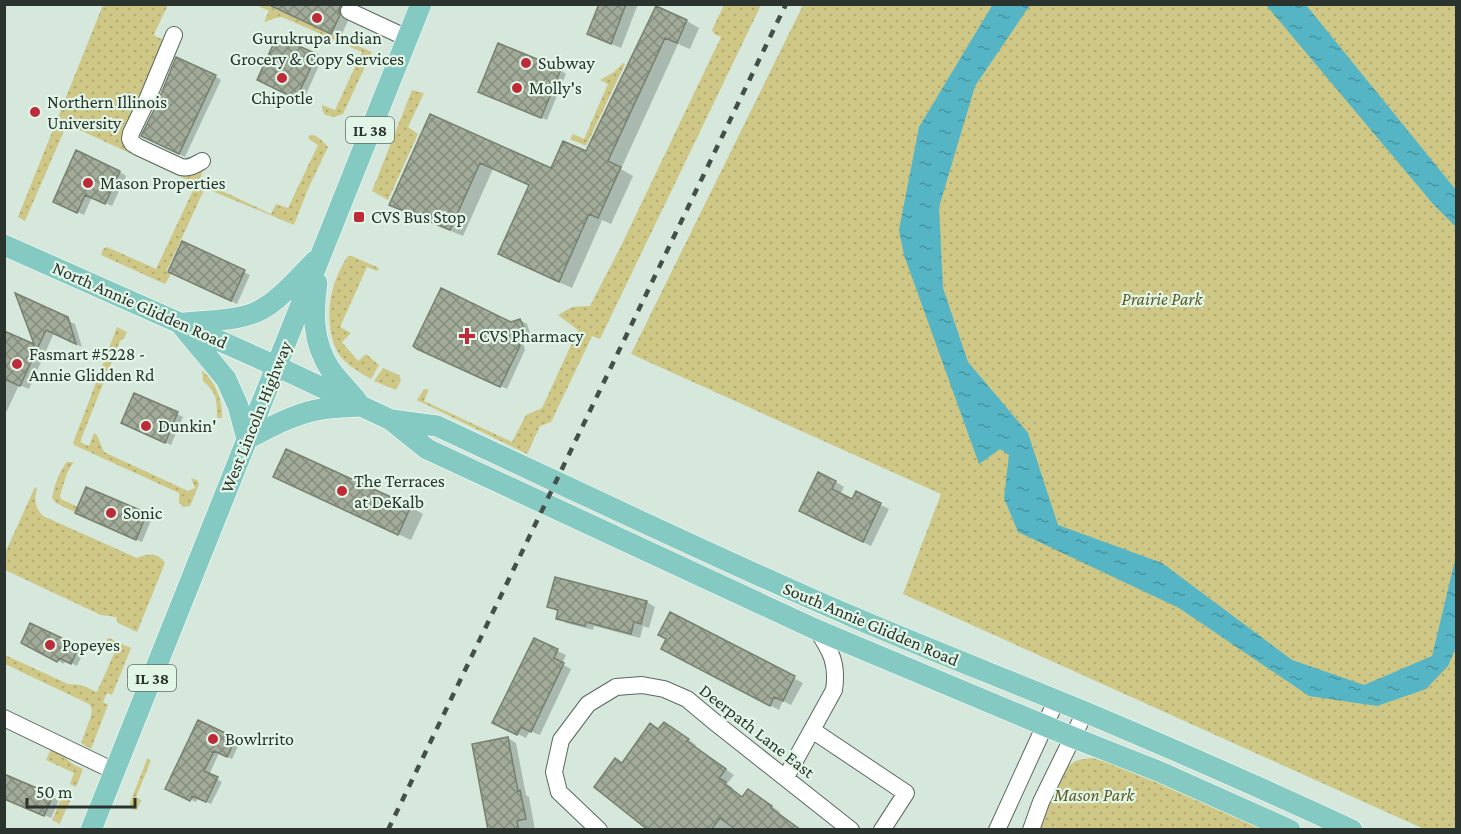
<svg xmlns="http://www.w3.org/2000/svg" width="1461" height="834" font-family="'Crimson Pro',serif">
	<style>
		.grass { fill: url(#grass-dots) }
		.water { fill: url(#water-ripples) }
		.shadow { fill: #0003 }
		.building { fill: url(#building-cross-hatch); stroke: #77806f; stroke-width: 1.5 }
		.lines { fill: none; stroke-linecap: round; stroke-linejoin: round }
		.minor-casing { stroke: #58695e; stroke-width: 18 }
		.major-casing { stroke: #fff; stroke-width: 22 }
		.minor { stroke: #fff; stroke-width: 16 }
		.major { stroke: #85cac2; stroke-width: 21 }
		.rail { stroke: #454f49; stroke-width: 4.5; stroke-dasharray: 8 8; stroke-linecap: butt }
		.poi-dot { fill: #bc2b37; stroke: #e2f6e8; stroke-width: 2 }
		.labels { text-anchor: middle; stroke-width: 4.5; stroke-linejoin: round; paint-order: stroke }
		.shield { fill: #e2f6e8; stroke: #626e66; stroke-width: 1.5 }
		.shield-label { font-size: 16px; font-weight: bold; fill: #2b332e }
		.poi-label { font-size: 18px; fill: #2b332e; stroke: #e2f6e8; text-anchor: start }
		.park-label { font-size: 18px; font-style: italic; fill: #5e5823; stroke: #e2f6e8 }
		.street-label { font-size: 18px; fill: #2b332e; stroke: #e2f6e8 }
	</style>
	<defs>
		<pattern id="grass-dots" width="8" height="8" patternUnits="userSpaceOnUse" patternTransform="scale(1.5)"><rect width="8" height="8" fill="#cec786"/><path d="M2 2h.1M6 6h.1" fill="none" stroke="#b1ab74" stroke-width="1.8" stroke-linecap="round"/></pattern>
		<pattern id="water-ripples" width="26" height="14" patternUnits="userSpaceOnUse" patternTransform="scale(1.5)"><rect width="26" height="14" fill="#56b5c5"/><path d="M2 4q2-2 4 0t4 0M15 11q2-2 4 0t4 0" fill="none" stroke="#4794a0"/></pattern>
		<pattern id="building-cross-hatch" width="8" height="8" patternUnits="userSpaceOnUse" patternTransform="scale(1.5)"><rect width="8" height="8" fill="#a2ab99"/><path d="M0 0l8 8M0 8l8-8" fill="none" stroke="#848c7d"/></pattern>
	</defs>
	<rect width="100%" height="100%" fill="#d5e8db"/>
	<path class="grass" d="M103,5H168L154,34L155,36L162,39L163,42L123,136V144L125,146L204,169L199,180L271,214L276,204L288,208L318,145L310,140L308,137L310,135C318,135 322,141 328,147L308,189L294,225L205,188L166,272L171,274L165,284L101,255L103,249L107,247L156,269L196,184L67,124L25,221L18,217Z
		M256,5H266L372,52L343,114L334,117L325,115L322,109V105L335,110L362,52L282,17C275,17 270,21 264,22L269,11Z
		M724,5H761L600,339L592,336L551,422L540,426L527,454L417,400L424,389H427L428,391L424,401L512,442L526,415L542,408L578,330L558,315L572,307L590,306L622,244L721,37L714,34L712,30Z
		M803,5H1456V829H1424L903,594L941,494L631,354Z
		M623,63L625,64L586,146L570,139L573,134L584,139L608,84L600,80L614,72Z
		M412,90L424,93L408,127L418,134L388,200L372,191Z
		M348,256H352L379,268L377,271L367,267L340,327L351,333L342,342L358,361L366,354L379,365L371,379C359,372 342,363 336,349C323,319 330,282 348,256Z
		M117,327L127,332L124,338L120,341L80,442L89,446L94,433L97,435L104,452L188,491L195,488L191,478L197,480L199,484L190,506L184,507L179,503V493L74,445L73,443Z
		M383,368L399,375L401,380L396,390L374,381Z
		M202,370C215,382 223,400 222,418H217C217,400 217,393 203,381Z
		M67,462H73V463L67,473L60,496L61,499L78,507L75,512L56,503L52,498C54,487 59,471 67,462Z
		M35,487L37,489C34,500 35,507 43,516L137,558C148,553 158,552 165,563L137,632L118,623L116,617L101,615L5,570V553Z
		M109,638L131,648L112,695L107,693L103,702L108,705L91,749L81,743L91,716L92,709L89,704L5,664V655L68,684L81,685L97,692L117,647L107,642V639Z
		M52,747L74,765L83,769L76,787L70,784L74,773L46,760Z
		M1092,758L1116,764L1265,830H1038C1045,816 1060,774 1070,765C1076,759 1084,759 1092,758Z
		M147,759L151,760L150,763L136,797L141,800L137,810L131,809L130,803Z
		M63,794L69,798L70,801L59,825L58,823L52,820Z"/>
	<path class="water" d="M993,4L1030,5L975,86L939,207L943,288L968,362L1028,433L1058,525L1162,563L1292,660L1364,685L1432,656L1456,556V647L1448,666L1426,689L1377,706L1309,696L1179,608L1018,532L1004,498L1009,455L1000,449L979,464L904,255L899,230L919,127Z
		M1266,5H1306L1456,190V227L1433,204Z"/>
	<path class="shadow" d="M268,4H355L347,12L348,21L340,38Z
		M601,4H638L621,48L599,39Z
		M656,8L687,21L699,28L690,49L678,44L621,169L633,176L611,224L602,220L572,288L512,261L500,254L530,185L493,169L463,236L403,211L391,204L430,116L551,170L586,153Z
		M278,38L322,59L303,101L265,83Z
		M560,70L566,74L547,120L486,95Z
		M215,76L221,80L185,157L149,139Z
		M120,172L126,176L112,206L92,197L84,215L61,204Z
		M183,243L250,275L237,304L176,275Z
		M17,296L75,324L82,347L54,333L29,389L19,385L4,417V332L37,347Z
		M520,320L527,324L530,333L521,336L525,350L507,389L425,352Z
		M177,414L183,417L171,445L129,426Z
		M275,477L411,507L423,514L411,540L288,484Z
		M836,482L844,487L840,495L853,501L857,493L889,509L871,546L809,516Z
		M87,489L152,518L142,542L83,516Z
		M647,602L655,607L649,628L643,626L640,638L594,626L593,630L566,623L558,618L559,612L549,606Z
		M671,614L803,683L791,705L783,701L779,710L671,653Z
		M30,625L84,651L77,666L65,660L64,664L23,642Z
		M534,640L566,655L562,664L571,669L540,735L530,731L526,738L503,727Z
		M199,722L240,742L232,759L219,753L209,775L222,782L211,804L198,798L196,802L172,791Z
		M673,728L696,745L695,747L734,775L727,784L733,788L732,790L743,798L757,795L780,812L778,814L799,830H650L623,764L659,731Z
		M508,738L516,743L526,795L529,797L535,830H490Z
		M4,775L59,800L51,818L4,798Z"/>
	<path class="building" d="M267,4H341L339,11L340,15L331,34Z
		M599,4H626L611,44L587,34Z
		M656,6L687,20L677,43L665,38L608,161L621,167L598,218L589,214L559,282L498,254L529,185L480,163L450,230L389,205L430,114L551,168L563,141L586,151Z
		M277,36L317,54L296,99L257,80Z
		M498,43L561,69L541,118L478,92Z
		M176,57L216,75L179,154L141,136L157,104Z
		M76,150L120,171L105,204L85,195L77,213L53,202Z
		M182,241L245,270L231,301L168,272Z
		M441,288L511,322L520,319L525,330L516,333L520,346L500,387L417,349L413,346Z
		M15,293L68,317L76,344L46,330L20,386L4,379V331L34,344Z
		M134,393L178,412L165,443L121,423Z
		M286,449L411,506L398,535L273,477Z
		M818,472L836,481L832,489L852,499L856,491L881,503L863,542L799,511Z
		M86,487L147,513L136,540L75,513Z
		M555,577L647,601L641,624L634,622L631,634L586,622L585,626L556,619L558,610L547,607Z
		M670,612L795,676L783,701L774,697L770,706L661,649L666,639L658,635Z
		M30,623L79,646L71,664L59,658L57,662L21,643Z
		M534,638L558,649L554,658L564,663L531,732L521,727L517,735L492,723Z
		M198,720L236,738L227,757L214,751L204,771L218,777L206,802L192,796L190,801L165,789Z
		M664,722L689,739L687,741L726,769L719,778L726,782L725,784L742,797L748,789L772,806L771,808L801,830H736L720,818L711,830H648L594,787L615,758L622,763L650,723L658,729Z
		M508,737L518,791L520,790L526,819L517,821L519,830H488L472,744Z
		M4,774L53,795L44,816L4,799Z"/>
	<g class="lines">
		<g class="minor-casing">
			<path id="minor" d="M349,11L407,38
				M174,35L147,100L131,133L130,139L132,143L138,147L181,167C189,169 195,165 202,161
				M4,718L114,771
				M812,730L906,793L882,830
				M786,777L834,690C838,664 831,651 817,630
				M599,830L559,792L554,772L561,740L588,704L616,687L642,685L664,689L687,699L717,724L851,830
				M997,830L1056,701
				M1031,830L1041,802L1085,712"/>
		</g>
		<g class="major-casing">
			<path id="major" d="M4,245L276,366L391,420L427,449L817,630L1072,737L1158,771L1290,830
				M317,283C313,314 312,341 330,369C338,380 348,390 357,401
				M184,323C212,320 246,322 270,304C287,292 301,275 315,261
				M182,326L226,379L238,406L247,439
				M392,420L437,426C575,490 713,557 853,617C930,650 1008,680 1085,712C1175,750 1264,789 1352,830
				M247,439C271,427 295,413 322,409C335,407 348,407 361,406
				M91,830L421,4"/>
		</g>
		<use href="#minor" class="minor"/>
		<use href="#major" class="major"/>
		<path class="rail" d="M388,830L786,4"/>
	</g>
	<g class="poi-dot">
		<circle cx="317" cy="18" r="6"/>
		<circle cx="526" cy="63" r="6"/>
		<circle cx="282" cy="78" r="6"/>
		<circle cx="517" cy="88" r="6"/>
		<circle cx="35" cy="112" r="6"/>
		<circle cx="88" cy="183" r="6"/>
		<rect x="353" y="211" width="12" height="12" rx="3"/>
		<path d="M464 327h6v6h6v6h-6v6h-6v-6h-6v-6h6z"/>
		<circle cx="17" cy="364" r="6"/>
		<circle cx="146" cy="426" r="6"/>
		<circle cx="342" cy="491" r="6"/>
		<circle cx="111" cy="513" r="6"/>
		<circle cx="50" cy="645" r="6"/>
		<circle cx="213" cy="739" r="6"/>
	</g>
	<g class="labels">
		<g class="shield">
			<rect x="346" y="117" width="48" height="26" rx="4.5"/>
			<rect x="128" y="665" width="48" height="26" rx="4.5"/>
		</g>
		<g class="shield-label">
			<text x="370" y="136">IL 38</text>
			<text x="152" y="684">IL 38</text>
		</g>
		<g class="poi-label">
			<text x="317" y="44" text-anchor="middle">Gurukrupa Indian<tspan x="317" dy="21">Grocery &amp; Copy Services</tspan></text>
			<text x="538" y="69">Subway</text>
			<text x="529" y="94">Molly's</text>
			<text x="282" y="104" text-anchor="middle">Chipotle</text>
			<text x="47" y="108">Northern Illinois<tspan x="47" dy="21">University</tspan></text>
			<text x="100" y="189">Mason Properties</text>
			<text x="371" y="223">CVS Bus Stop</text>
			<text x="479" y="342">CVS Pharmacy</text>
			<text x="29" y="360">Fasmart #5228 -<tspan x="29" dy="21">Annie Glidden Rd</tspan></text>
			<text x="158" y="432">Dunkin'</text>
			<text x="354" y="487">The Terraces<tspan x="354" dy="21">at DeKalb</tspan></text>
			<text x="123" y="519">Sonic</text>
			<text x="62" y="651">Popeyes</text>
			<text x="225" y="745">Bowlrrito</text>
		</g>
		<g class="park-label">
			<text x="1162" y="305">Prairie Park</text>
			<text x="1094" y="801">Mason Park</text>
		</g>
		<g class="street-label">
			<text transform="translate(140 305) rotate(24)" y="6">North Annie Glidden Road</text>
			<text transform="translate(256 417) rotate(-68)" y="6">West Lincoln Highway</text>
			<text transform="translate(871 624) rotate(23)" y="6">South Annie Glidden Road</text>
			<text transform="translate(757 731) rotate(38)" y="6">Deerpath Lane East</text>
		</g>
	</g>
	<rect width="1461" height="834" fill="none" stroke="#2b332e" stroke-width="12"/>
	<path d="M27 798v9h108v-9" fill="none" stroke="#2b332e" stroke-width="3"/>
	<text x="36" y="798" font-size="18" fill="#2b332e" stroke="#e2f6e8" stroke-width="4.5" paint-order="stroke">50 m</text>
</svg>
